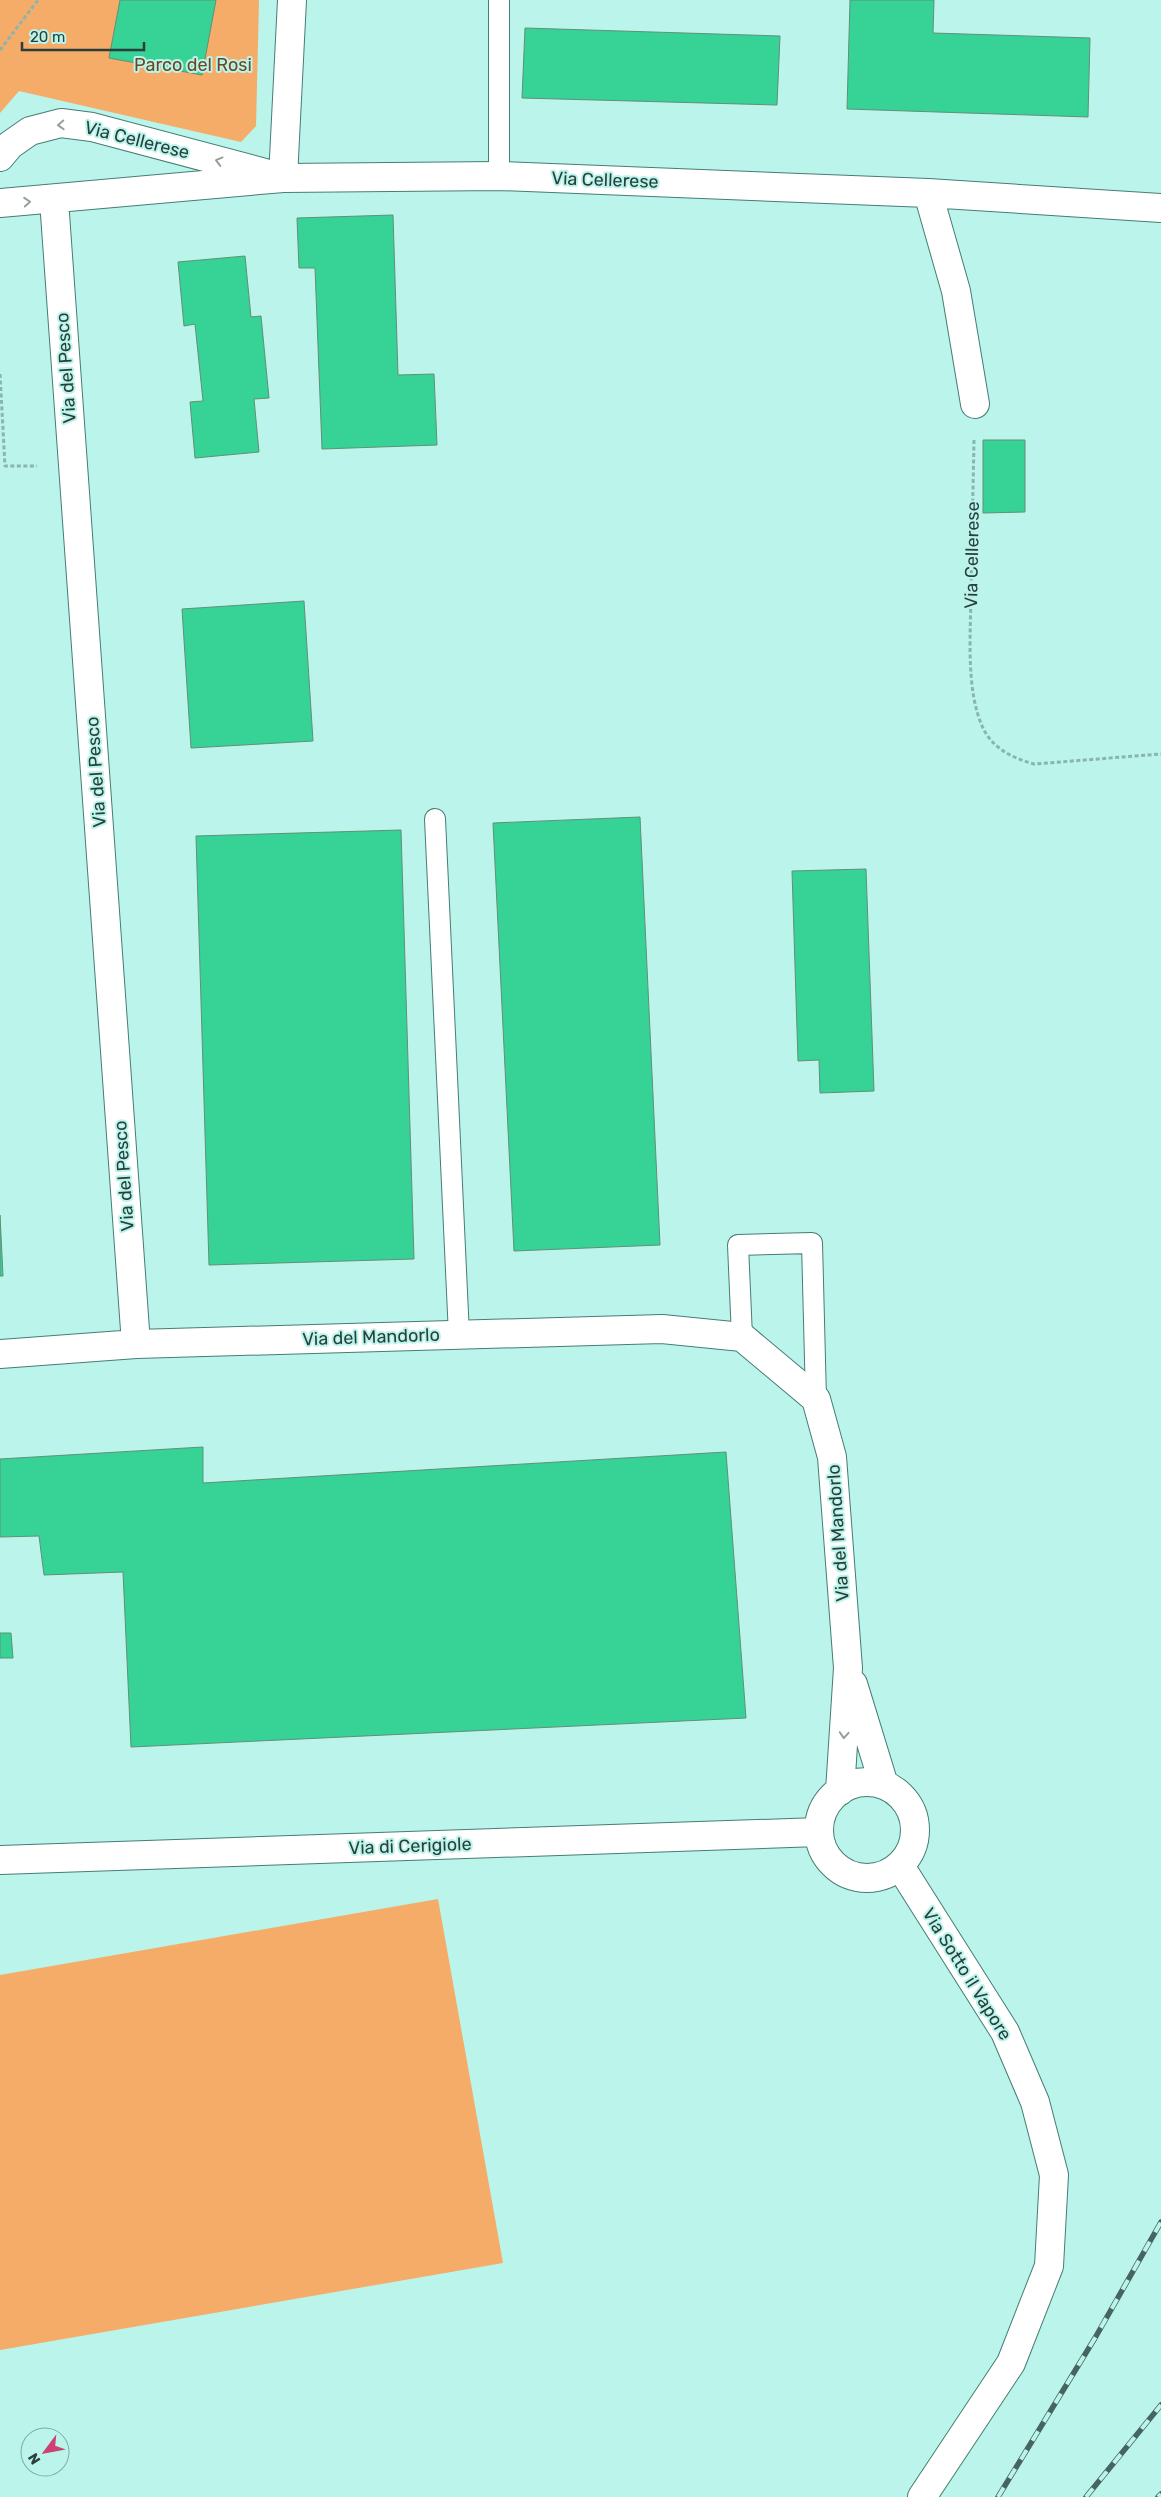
<svg xmlns="http://www.w3.org/2000/svg" width="1161" height="2497" font-family="Rubik,sans-serif">
	<style>
		.green { fill: #f5ac68 }
		.building { fill: #36d296; stroke: #628f78 }
		.lines { fill: none; stroke-linecap: round; stroke-linejoin: round }
		.service-casing { stroke: #467d74; stroke-width: 22 }
		.minor-casing { stroke: #467d74; stroke-width: 30 }
		.path { stroke: #88b6ae; stroke-width: 3; stroke-dasharray: 4 2.5; stroke-linecap: butt }
		.service { stroke: #fff; stroke-width: 20 }
		.minor { stroke: #fff; stroke-width: 28 }
		.rail-casing { stroke: #476560; stroke-width: 5.5 }
		.rail { stroke: #baf4ea; stroke-width: 4; stroke-dasharray: 11; stroke-linecap: butt }
		.oneway { stroke: #949f9d }
		.labels { text-anchor: middle; stroke-width: 4; stroke-linejoin: round; paint-order: stroke }
		.park-label { font-size: 18px; fill: #6d4622; stroke: #baf4ea }
		.street-label { font-size: 18px; fill: #283f3b; stroke: #baf4ea }
	</style>
	<rect width="100%" height="100%" fill="#baf4ea"/>
	<path class="green" d="M0,0H259L256,126L241,142L19,91L0,113Z
		M438,1899L503,2263L0,2350V1975Z"/>
	<path class="building" d="M120,0H216L202,75L109,58Z
		M850,0H934L933,33L1090,38L1088,117L847,109Z
		M525,28L780,36L777,105L522,98Z
		M393,215L398,375L434,374L437,445L322,449L315,268H299L297,218Z
		M245,256L251,317L261,316L269,398L254,399L259,452L195,458L190,402L203,401L195,324L184,326L178,262Z
		M983,440H1025V512L983,513Z
		M304,601L313,741L191,748L182,609Z
		M640,817L660,1245L514,1251L493,823Z
		M401,830L414,1259L209,1265L196,836Z
		M866,869L874,1091L820,1093L819,1060L798,1061L792,871Z
		M0,1215L3,1276H0Z
		M203,1447V1483L726,1452L746,1718L131,1747L123,1572L44,1575L39,1536L0,1537V1459Z
		M0,1633H11L13,1658H0Z"/>
	<g class="lines">
		<g class="service-casing">
			<path id="service" d="M499,176V0
				M435,819L459,1335
				M742,1337L738,1245L812,1243L816,1399"/>
		</g>
		<g class="minor-casing">
			<path id="minor" d="M0,157L10,145L30,131L61,123L92,127L265,173
				M283,178L292,0
				M928,193L956,291L975,404
				M54,200L136,1344
				M0,203L283,178L499,176L928,193L1161,208
				M0,1354L136,1344L662,1329L742,1337L816,1399L832,1457L848,1668L840,1791
				M853,1684L884,1785
				M819 1830a48 48 0 1 1 96 0a48 48 0 1 1-96 0Z
				M0,1860L819,1832
				M900,1866L1005,2032L1035,2102L1054,2175L1049,2266L1011,2363L922,2497"/>
		</g>
		<path class="path" d="M0,50L38,0
			M0,374L5,466H37
			M974,440C973,489 972,539 971,588C971,631 965,689 983,728C993,749 1013,758 1034,764L1161,754
			M917,1798L922,1804L921,1838"/>
		<use href="#service" class="service"/>
		<use href="#minor" class="minor"/>
		<g class="rail-casing">
			<path id="rail" d="M998,2497L1095,2338L1161,2222
				M1086,2497L1161,2405
				M1158,2497L1161,2494"/>
		</g>
		<use href="#rail" class="rail"/>
	</g>
	<defs><path id="oneway-chevron" d="M-2-3.5L2.5 0L-2 3.5" fill="none" stroke-width="1.6" stroke-linecap="round" stroke-linejoin="round" transform="scale(1.25)"/></defs>
	<g class="oneway">
		<use href="#oneway-chevron" transform="translate(61 125) rotate(177)"/>
		<use href="#oneway-chevron" transform="translate(219 161) rotate(-165)"/>
		<use href="#oneway-chevron" transform="translate(27 202) rotate(-4)"/>
		<use href="#oneway-chevron" transform="translate(844 1735) rotate(94)"/>
	</g>
	<g class="labels">
		<g class="park-label">
			<text x="193" y="71">Parco del Rosi</text>
		</g>
		<g class="street-label">
			<text transform="translate(137 140) rotate(14)" y="6">Via Cellerese</text>
			<text transform="translate(605 180) rotate(2)" y="6">Via Cellerese</text>
			<text transform="translate(66 368) rotate(-94)" y="6">Via del Pesco</text>
			<text transform="translate(972 555) rotate(-89)" y="6">Via Cellerese</text>
			<text transform="translate(96 772) rotate(-94)" y="6">Via del Pesco</text>
			<text transform="translate(124 1176) rotate(-94)" y="6">Via del Pesco</text>
			<text transform="translate(371 1337) rotate(-2)" y="6">Via del Mandorlo</text>
			<text transform="translate(838 1533) rotate(-94)" y="6">Via del Mandorlo</text>
			<text transform="translate(410 1846) rotate(-2)" y="6">Via di Cerigiole</text>
			<text transform="translate(967 1974) rotate(58)" y="6">Via Sotto il Vapore</text>
		</g>
	</g>
	<g transform="translate(45 2452) rotate(238)"><circle r="24" fill="#baf4ea" stroke="#80aca4"/>
	<path d="M0-4L9 19L0 12L-9 19Z" fill="#cd4174"/>
	<text y="-8" font-size="14" font-weight="bold" text-anchor="middle" fill="#283f3b">N</text>
	</g>
	<path d="M22 42v8h122v-8" fill="none" stroke="#283f3b" stroke-width="2.5"/>
	<text x="30" y="42" font-size="15" fill="#283f3b" stroke="#baf4ea" stroke-width="4" paint-order="stroke">20 m</text>
</svg>
